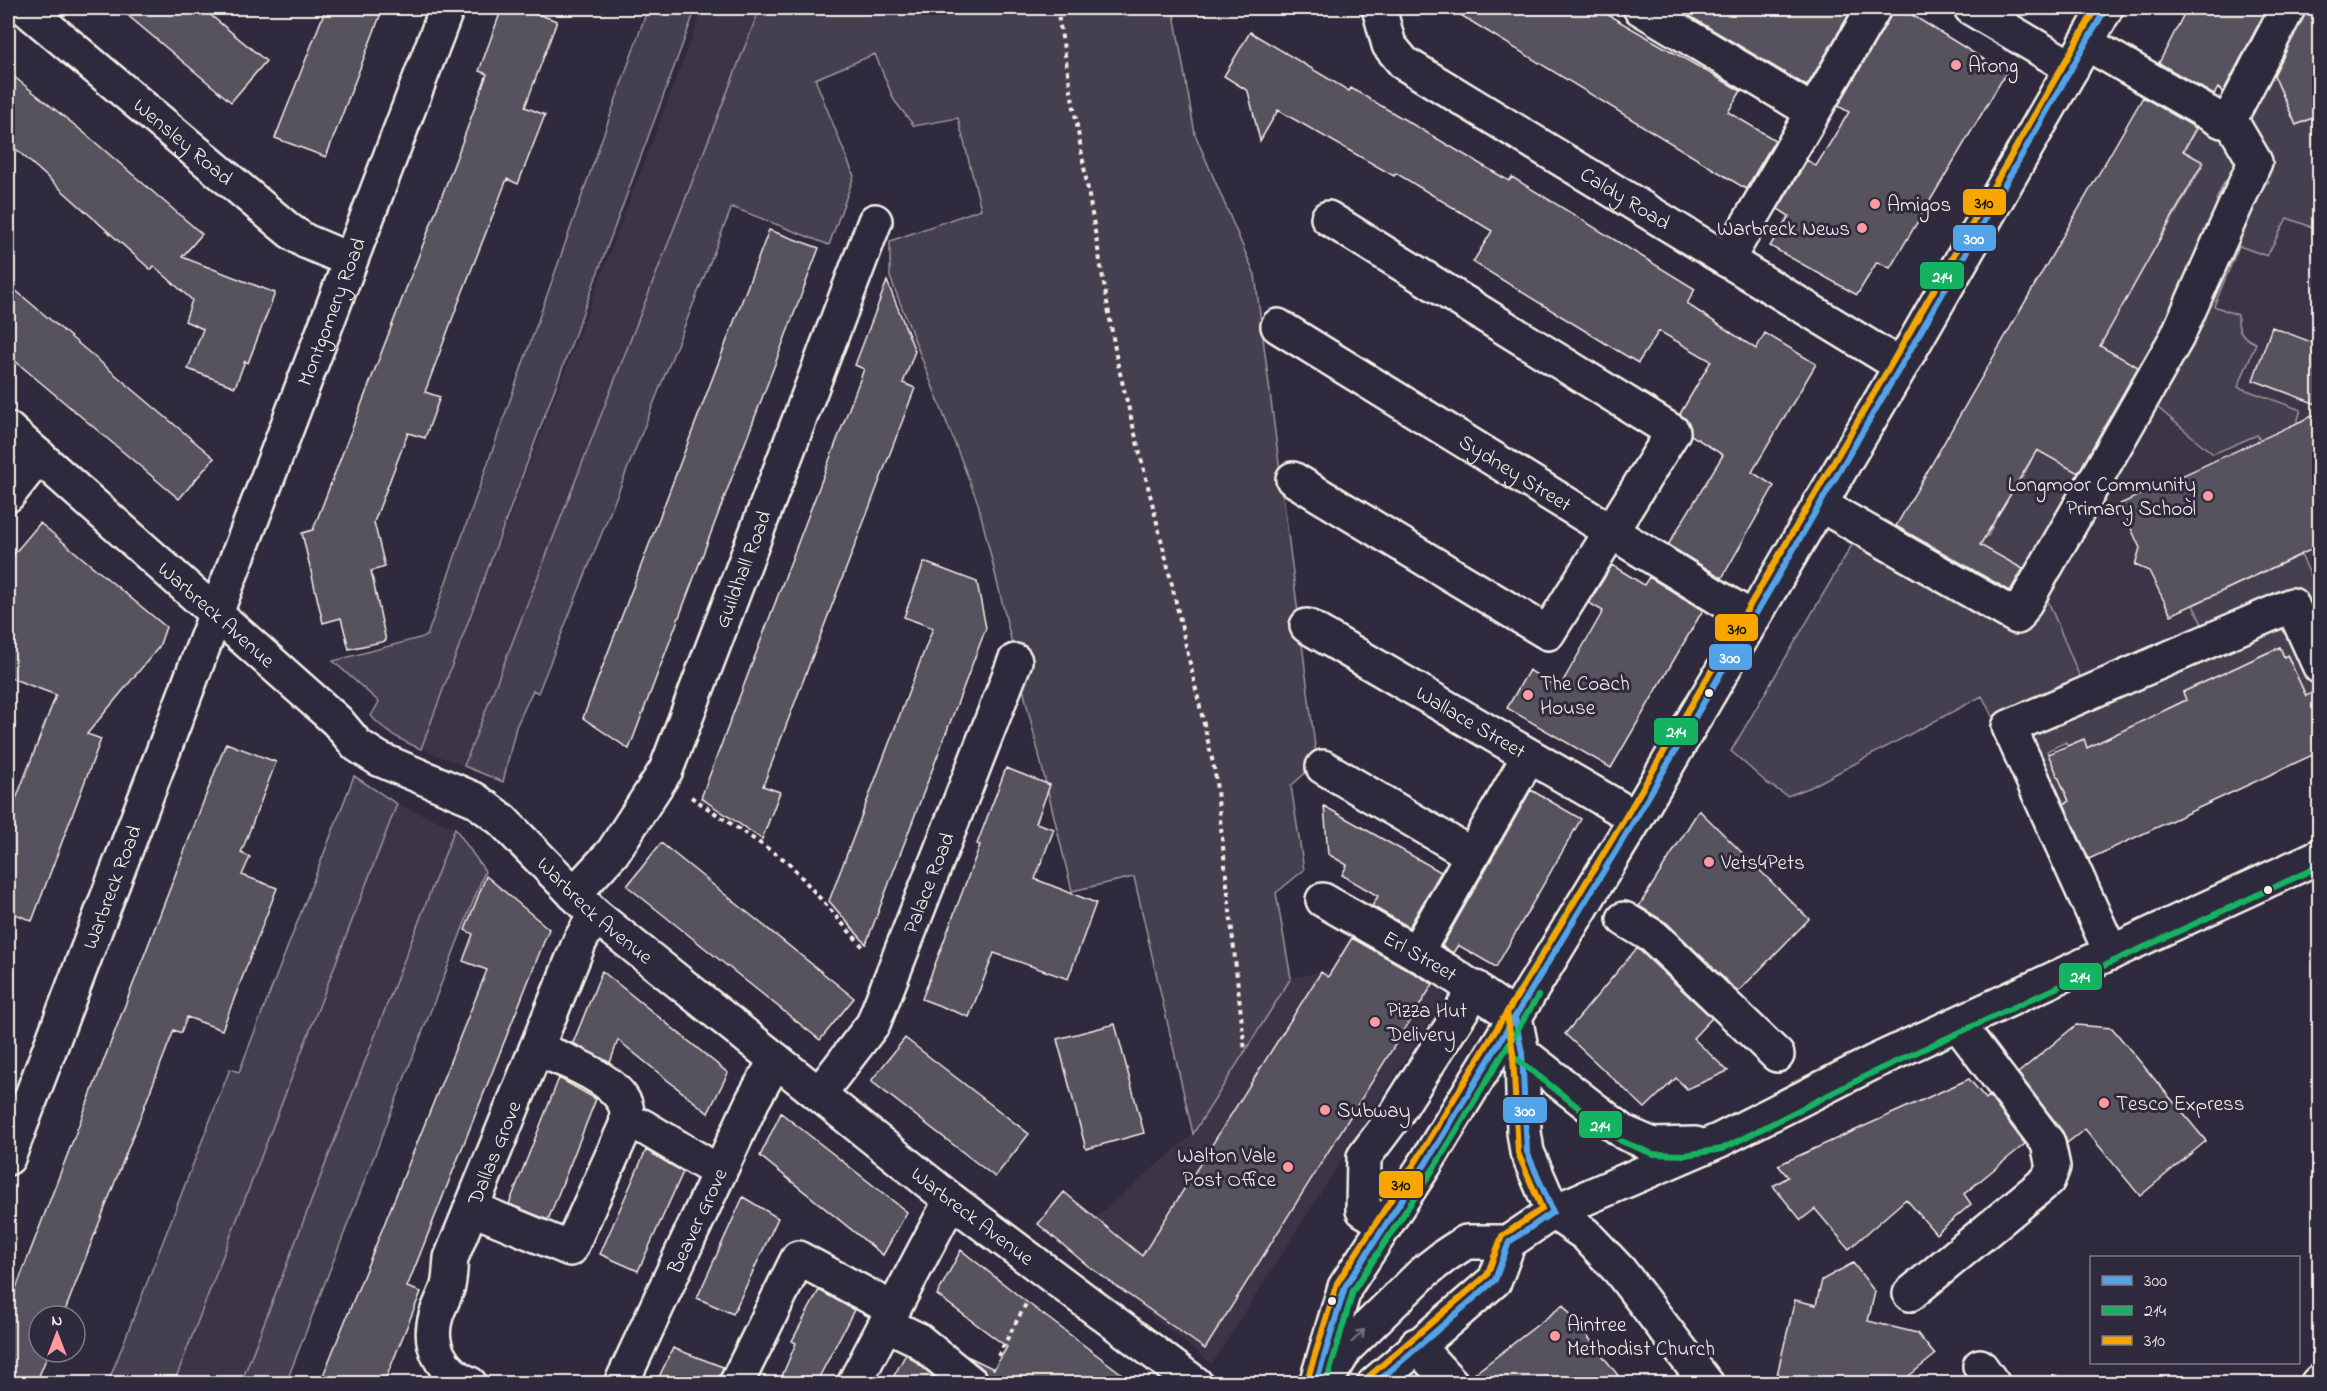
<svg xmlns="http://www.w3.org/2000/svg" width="2327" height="1391" font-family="'Indie Flower',sans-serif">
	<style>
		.built { fill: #3b3647 }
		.green { fill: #454050; stroke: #9c989c; stroke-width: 1.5 }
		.building { fill: #56525f; stroke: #f4f1e8; stroke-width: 1.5 }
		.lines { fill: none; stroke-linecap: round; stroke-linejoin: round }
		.minor-casing { stroke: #f4f1e8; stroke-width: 38 }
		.major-casing { stroke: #f4f1e8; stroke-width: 38 }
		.highway-casing { stroke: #f4f1e8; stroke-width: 38 }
		.path { stroke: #f4f1e8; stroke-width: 4; stroke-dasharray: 4.5 4.5; stroke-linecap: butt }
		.minor { stroke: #2f2a3d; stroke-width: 33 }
		.major { stroke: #2f2a3d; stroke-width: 33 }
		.highway { stroke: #2f2a3d; stroke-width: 33 }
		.bus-1-casing { stroke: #2f2a3d; stroke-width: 10 }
		.bus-2-casing { stroke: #2f2a3d; stroke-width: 10 }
		.bus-3-casing { stroke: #2f2a3d; stroke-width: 10 }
		.bus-1 { stroke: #53a3e8; stroke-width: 6 }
		.bus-2 { stroke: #13b361; stroke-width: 6 }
		.bus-3 { stroke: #f7a600; stroke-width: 6 }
		.oneway { stroke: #747079 }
		.poi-dot { fill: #ff9aa2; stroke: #2f2a3d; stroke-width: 2 }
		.bus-dot { fill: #f4f1e8; stroke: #2f2a3d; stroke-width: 2 }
		.labels { text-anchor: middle; stroke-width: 6; stroke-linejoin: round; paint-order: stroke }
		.poi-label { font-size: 21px; fill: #f4f1e8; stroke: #2f2a3d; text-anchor: start }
		.street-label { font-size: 21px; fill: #f4f1e8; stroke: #2f2a3d }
		.line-badge { stroke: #2f2a3d; stroke-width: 2 }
		.badge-label { font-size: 16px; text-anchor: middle; font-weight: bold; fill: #fff }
		.pale-badge-label { font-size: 16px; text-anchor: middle; font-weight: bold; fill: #111 }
	</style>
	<rect width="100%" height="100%" fill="#2f2a3d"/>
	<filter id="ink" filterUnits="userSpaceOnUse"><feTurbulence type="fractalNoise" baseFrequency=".0167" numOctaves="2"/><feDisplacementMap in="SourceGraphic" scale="12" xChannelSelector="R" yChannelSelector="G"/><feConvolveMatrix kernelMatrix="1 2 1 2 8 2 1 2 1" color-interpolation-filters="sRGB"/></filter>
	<g filter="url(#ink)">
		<path class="built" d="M703,8H760L464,766L421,749Z
			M2319,191V650L2295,597L2084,687L2043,589L2232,232Z
			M397,804L455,828L241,1383L174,1384Z
			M1349,938L1447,994L1212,1364L1069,1250L1095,1218L1193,1134L1291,978L1330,970Z"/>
		<path class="green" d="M648,8H696L421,749C400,740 386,732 371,716L379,702L333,661L427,636Z
			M760,8H1173L1195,134L1255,275L1317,762L1291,786L1304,870L1276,893L1291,978L1193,1134L1134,877L1072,891L978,503L890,277V241L981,209L958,118L914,126L894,100L875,54L815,79L854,176L829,245L732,207L538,693L533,690L516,727L503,782L464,766Z
			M2296,61L2278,84L2296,125L2319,115V139L2315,141L2319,151V221L2317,229L2287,218L2267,256L2239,246L2214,306L2238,315C2237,330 2242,338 2256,343L2238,387L2301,410L2295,428L2262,444L2257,435L2213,454L2151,402L2251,191L2269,182L2244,127L2262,77Z
			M2204,114L2241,153L2233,184L2225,181L2216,200L2224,205L2147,373L2132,364L2123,385L2136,393L2119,422L2105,415L2079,473L2087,478L2032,574L1993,553L1994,567L1983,587L1947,558L1968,569L1977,554L1967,525L1988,536L1995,520L1982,498L2002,509L2011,493L2001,466L2022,478L2031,461L2010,450L2140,226L2162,237L2204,163L2184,151Z
			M1856,538L2019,631L2043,589L2084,687L1996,724L1982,696L1809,788L1787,796L1768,784L1731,751Z
			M2301,555L2319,593V650L2295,597L2207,635L2193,605Z
			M2286,619L2319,689L2306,696L2288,656L2284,657L2279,647L2247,662L2251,671L2214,679L2183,692L2187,702L2116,734L2134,773L2110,784L2092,745L2087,748L2084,739L2068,746L2066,742L2047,751L2069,801L2055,809L2022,733Z
			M354,776L397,804L174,1383H108L230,1069L239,1072Z
			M455,828L485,871L286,1383H241Z"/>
		<path class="building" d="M119,8H202L266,61L231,102Z
			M326,8H383L326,157L275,138Z
			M502,8H521L557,21L525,107L545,115L518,184L507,179L456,309L425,392L440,397L425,438L408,433L374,522L385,567L371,571L386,641L349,649L341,618L323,623L302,533L313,530L456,159L487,74L479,71Z
			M1449,8H1596L1741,91L1728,112L1775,140L1746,189Z
			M1676,8H1853L1807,86Z
			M1893,8H1901L2006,73L1890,268L1877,262L1857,295L1770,246L1789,216L1778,209L1807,160L1816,166L1849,112L1838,106L1890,17Z
			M2187,8H2267L2223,92L2218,88L2214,95L2159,63Z
			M2307,8H2319V115L2296,125L2274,75Z
			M1250,32L1349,91L1351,88L1509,181L1512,177L1695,289L1687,304L1756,349L1765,333L1816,364L1752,472L1774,486L1722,578L1668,545L1723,455L1691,435L1689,423L1680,414L1711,361L1659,331L1638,363L1618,351L1473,262L1492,231L1396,173L1394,176L1278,110L1260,141L1248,91L1224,76Z
			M8,72L82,131L202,234L182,257L275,293L248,363L245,361L235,387L188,369L203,329L185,321L192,300L154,266L151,270L8,142Z
			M2143,97L2196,128L2183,151L2203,162L2100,346L2138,367L2078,473L2037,450L1980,545L2023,569L2010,591L1896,526Z
			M769,230L819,248L629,749L583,718Z
			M887,281L915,351L903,383L915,388L763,786L780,792L762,839L701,798L864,369L855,365Z
			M8,284L214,458L179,499L8,355Z
			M2272,327L2319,345V405L2253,380Z
			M2319,413V546L2171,615L2149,571L2135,565L2140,548L2120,504Z
			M40,523L166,627L159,647L87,734L101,739L32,921L8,911V820L56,695L8,677V561Z
			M924,562L977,582L986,628L866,944L829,901L933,628L904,617Z
			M1612,565L1644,585L1649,577L1703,610L1611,768L1507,708L1529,670L1559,688L1603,611L1589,603Z
			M2280,647L2284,657L2287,655L2306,696L2319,689V752L2089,859L2064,804L2069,801L2048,754L2084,739L2087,748L2186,700L2183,692Z
			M226,743L276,762L241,853L250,857L242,875L277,888L222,1030L187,1017L181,1033L174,1030L63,1316H39V1352H49L36,1383H8V1309Z
			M1006,768L1050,785L1036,823L1054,829L1035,879L1096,903L1068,979L994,953L969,1017L922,999L980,845L977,844Z
			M1531,790L1581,819L1496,967L1458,945L1453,953L1442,946Z
			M1324,806L1441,872L1409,927L1372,906L1378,896L1342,875L1347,865L1328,854Z
			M1699,810L1809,919L1738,992L1667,923L1639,906Z
			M661,843L854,998L820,1040L627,886Z
			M486,876L549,929L407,1287L421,1292L384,1383H320L487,970L463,961L473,934L465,930Z
			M1352,938L1433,984L1205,1349L1088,1266L1038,1224L1064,1192L1142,1256L1321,972L1328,977Z
			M1637,948L1712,1018L1693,1038L1728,1071L1687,1089L1676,1078L1645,1108L1565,1034Z
			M602,971L728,1073L708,1113L618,1040L610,1063L573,1043Z
			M1115,1024L1144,1133L1086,1149L1057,1039Z
			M2076,1025L2112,1028L2206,1141L2140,1196L2085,1129L2067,1143L2063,1132L2018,1073Z
			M905,1038L1029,1134L995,1177L871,1081Z
			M559,1078L596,1099L548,1220L509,1204Z
			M1969,1079L1986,1099L1989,1096L2025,1144L1964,1194L1971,1204L1936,1234L1906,1199L1849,1249L1815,1209L1801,1220L1773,1186L1788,1177L1778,1165Z
			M781,1113L907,1212L883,1255L760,1156Z
			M646,1150L683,1172L638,1271L600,1254Z
			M743,1197L778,1218L733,1314L697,1298Z
			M961,1250L1024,1300L1134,1383H990L984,1370L967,1356L994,1369L1007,1347L937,1295Z
			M1853,1263L1875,1292L1868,1321L1917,1333L1935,1355L1900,1383H1775L1795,1300L1816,1305L1822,1280Z
			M819,1290L854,1310L816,1383H779L796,1343L792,1341Z
			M1563,1305L1624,1383H1470L1469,1378Z
			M673,1348L723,1367L718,1383H656Z
			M906,1354L907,1355L942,1383H890Z"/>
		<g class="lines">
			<g class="minor-casing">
				<g id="minor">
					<path id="s1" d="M25,8L290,231L305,241L350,260"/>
					<path id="s2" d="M1379,8L1389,45L1404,63L1901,366"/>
					<path d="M1640,8L1813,112"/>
					<path d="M1971,8L2072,68"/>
					<path d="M2086,43L2222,121L2230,119"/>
					<path d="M1727,260L1874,8"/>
					<path id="s3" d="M1278,326L1753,619"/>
					<path id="s4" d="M8,429L337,721L357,745L379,759L474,799L502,820L595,915L951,1200L1196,1384"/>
					<path d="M1293,479L1548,633L1673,432L1328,218"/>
					<path d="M8,495L39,456"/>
					<path d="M1819,504L2017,617L2177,337L2255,162L2230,119L2288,8"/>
					<path id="s5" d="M1307,626L1636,818"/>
					<path d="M1323,767L1472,855"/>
					<path id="s6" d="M574,894L613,852L666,770L875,221"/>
					<path id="s7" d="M1323,900L1446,970L1515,1017"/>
					<path d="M1624,919L1654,937L1777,1055"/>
					<path d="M1416,953L1529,756"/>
					<path d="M2111,953L2009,727L2292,605L2320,667"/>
					<path id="s8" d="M819,1094L873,1024L1015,661"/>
					<path d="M626,1125L642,1126L719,1172"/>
					<path id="s9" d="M8,1158L447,8"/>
					<path d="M471,1208L570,1249L626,1125C627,1117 628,1109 624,1102C611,1077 561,1058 536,1049"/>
					<path d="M1553,1212L1585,1234L1620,1271L1707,1384"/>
					<path d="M1386,1224L1363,1210L1364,1157L1394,1117L1476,988"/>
					<path d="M1910,1294L2048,1180L2053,1167L2048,1143L1958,1024"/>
					<path d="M886,1324L917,1339L972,1384"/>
					<path d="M1416,1345L1452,1384"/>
					<path d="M1980,1366L1993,1384"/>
					<path id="s10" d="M470,1384C442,1372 427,1345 436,1316C439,1306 445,1296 448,1286C450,1277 450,1267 451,1258L580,941L595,915"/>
					<path id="s11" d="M621,1384L753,1100L776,1060"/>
					<path d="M736,1384L798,1258L893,1309"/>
					<path d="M854,1384L951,1200"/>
					<path d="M2317,1384L2320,1381"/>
				</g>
			</g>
			<g class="major-casing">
				<path id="major" d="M1522,1053L1625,1133L1653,1145L1695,1144
					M1553,1212L1720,1140L1874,1062L2320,856"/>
			</g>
			<g class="highway-casing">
				<path id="highway" d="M1328,1378L1347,1347L1424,1272L1446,1255L1466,1242H1509L1553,1212L1527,1152L1524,1132L1522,1053L1515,1017
					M1316,1384L1345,1287L1426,1163L1636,818L1901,366L2106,8
					M1374,1384L1495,1280L1509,1242"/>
			</g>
			<path class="path" d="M1057,8L1117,361L1166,559L1215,772L1245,1052
				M2320,570V576
				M691,797L788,862L863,947
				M998,1356L1027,1302"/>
			<use href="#minor" class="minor"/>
			<use href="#major" class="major"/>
			<use href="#highway" class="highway"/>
			<g class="bus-1-casing">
				<path id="bus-1" d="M1522,1005L1515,1017L1522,1053L1527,1152L1553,1212
					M1316,1384L1345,1287L1426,1163L1636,818L1901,366L2106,8
					M1375,1384L1495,1280L1509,1242L1553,1212"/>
			</g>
			<g class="bus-2-casing">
				<path id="bus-2" d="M2096,8L1893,361L1628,813L1507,1012L1513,1056L1621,1141L1653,1154L1685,1155L1722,1149L1878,1070L2320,866
					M1326,1384L1353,1291L1434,1168L1538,996"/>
			</g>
			<g class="bus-3-casing">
				<path id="bus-3" d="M1368,1377L1487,1275L1502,1236L1542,1209L1518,1153L1513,1054L1507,1013L1628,813L1893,361L2096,8
					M1307,1381L1337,1283L1418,1158L1516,997"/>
			</g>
			<use href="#bus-1" class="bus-1"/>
			<use href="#bus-2" class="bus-2"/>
			<use href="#bus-3" class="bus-3"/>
		</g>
		<defs><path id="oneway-shaft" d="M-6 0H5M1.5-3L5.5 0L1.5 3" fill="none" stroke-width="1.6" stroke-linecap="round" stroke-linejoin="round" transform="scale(1.5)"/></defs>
		<use class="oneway" href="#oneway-shaft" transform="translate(1358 1336) rotate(-44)"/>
	</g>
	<g class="poi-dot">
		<circle cx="1956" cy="65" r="6"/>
		<circle cx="1875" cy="204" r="6"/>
		<circle cx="1862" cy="228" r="6"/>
		<circle cx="2208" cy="496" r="6"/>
		<circle cx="1528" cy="695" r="6"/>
		<circle cx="1709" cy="862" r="6"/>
		<circle cx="1375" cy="1022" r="6"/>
		<circle cx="2104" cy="1103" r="6"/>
		<circle cx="1325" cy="1110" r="6"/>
		<circle cx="1288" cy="1167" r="6"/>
		<circle cx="1555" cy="1336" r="6"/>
	</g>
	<g class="bus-dot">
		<circle cx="1709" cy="693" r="5"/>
		<circle cx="2268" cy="890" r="5"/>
		<circle cx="1332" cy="1301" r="5"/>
	</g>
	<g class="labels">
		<g class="poi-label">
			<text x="1968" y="72">Arong</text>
			<text x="1887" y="211">Amigos</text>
			<text x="1850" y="235" text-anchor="end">Warbreck News</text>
			<text x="2196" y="491" text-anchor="end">Longmoor Community<tspan x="2196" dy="24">Primary School</tspan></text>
			<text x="1540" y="690">The Coach<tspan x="1540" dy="24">House</tspan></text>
			<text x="1721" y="869">Vets4Pets</text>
			<text x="1387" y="1017">Pizza Hut<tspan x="1387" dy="24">Delivery</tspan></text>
			<text x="2116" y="1110">Tesco Express</text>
			<text x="1337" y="1117">Subway</text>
			<text x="1276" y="1162" text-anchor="end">Walton Vale<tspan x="1276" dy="24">Post Office</tspan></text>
			<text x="1567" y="1331">Aintree<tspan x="1567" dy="24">Methodist Church</tspan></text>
		</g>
		<g class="street-label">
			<text dy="7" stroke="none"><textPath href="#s1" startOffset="207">Wensley Road</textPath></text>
			<text dy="7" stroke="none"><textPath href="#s2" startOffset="321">Caldy Road</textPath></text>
			<text dy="7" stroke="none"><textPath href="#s9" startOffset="906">Montgomery Road</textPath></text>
			<text dy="7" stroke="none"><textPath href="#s3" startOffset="279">Sydney Street</textPath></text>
			<text dy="7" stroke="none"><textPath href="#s6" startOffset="370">Guildhall Road</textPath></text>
			<text dy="7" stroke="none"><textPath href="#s4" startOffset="279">Warbreck Avenue</textPath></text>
			<text dy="7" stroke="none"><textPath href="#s5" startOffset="190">Wallace Street</textPath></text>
			<text dy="7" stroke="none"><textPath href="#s8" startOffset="240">Palace Road</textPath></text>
			<text dy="7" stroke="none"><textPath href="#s9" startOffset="290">Warbreck Road</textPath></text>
			<text dy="7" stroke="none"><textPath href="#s4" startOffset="765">Warbreck Avenue</textPath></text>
			<text dy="7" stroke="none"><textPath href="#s7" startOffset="112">Erl Street</textPath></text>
			<text dy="7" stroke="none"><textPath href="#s10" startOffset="258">Dallas Grove</textPath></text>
			<text dy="7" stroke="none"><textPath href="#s4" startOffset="1251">Warbreck Avenue</textPath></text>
			<text dy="7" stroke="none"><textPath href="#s11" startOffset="180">Beaver Grove</textPath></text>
		</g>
	</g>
	<g class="line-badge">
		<rect x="1962" y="188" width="45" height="28" rx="6" fill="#f7a600"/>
		<rect x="1952" y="224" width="45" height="28" rx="6" fill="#53a3e8"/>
		<rect x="1919" y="261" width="46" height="29" rx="6" fill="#13b361"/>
		<rect x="1714" y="613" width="45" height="29" rx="6" fill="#f7a600"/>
		<rect x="1708" y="643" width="45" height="28" rx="6" fill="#53a3e8"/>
		<rect x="1653" y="717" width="46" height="29" rx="6" fill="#13b361"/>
		<rect x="2058" y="962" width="45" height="29" rx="6" fill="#13b361"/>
		<rect x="1502" y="1096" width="46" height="28" rx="6" fill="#53a3e8"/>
		<rect x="1578" y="1110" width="45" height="29" rx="6" fill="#13b361"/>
		<rect x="1378" y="1170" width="46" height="29" rx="6" fill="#f7a600"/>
	</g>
	<g class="badge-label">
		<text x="1974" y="244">300</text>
		<text x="1942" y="282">214</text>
		<text x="1730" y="663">300</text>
		<text x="1676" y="737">214</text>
		<text x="2080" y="982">214</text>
		<text x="1525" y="1116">300</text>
		<text x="1600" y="1131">214</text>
	</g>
	<g class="pale-badge-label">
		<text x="1984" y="208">310</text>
		<text x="1737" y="634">310</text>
		<text x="1401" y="1190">310</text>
	</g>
	<rect width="2327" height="1391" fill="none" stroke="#2f2a3d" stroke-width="30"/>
	<rect x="15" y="15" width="2297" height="1361" fill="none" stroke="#f4f1e8" stroke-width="2" filter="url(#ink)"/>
	<rect x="2090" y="1256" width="210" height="108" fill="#2f2a3d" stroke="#7e7a81" stroke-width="1.5"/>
	<rect x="2102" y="1276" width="30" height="9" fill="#53a3e8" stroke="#7e7a81" stroke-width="1.5"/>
	<text x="2144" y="1286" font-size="18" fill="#f4f1e8">300</text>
	<rect x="2102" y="1306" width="30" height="9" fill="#13b361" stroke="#7e7a81" stroke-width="1.5"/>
	<text x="2144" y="1316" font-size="18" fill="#f4f1e8">214</text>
	<rect x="2102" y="1336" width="30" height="9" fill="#f7a600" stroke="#7e7a81" stroke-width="1.5"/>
	<text x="2144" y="1346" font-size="18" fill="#f4f1e8">310</text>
	<g transform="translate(57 1334)"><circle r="28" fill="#2f2a3d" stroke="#7e7a81" stroke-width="1.5"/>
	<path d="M0-4.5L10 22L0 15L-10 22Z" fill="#ff9aa2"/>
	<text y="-9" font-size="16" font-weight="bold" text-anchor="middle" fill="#f4f1e8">N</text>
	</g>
</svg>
